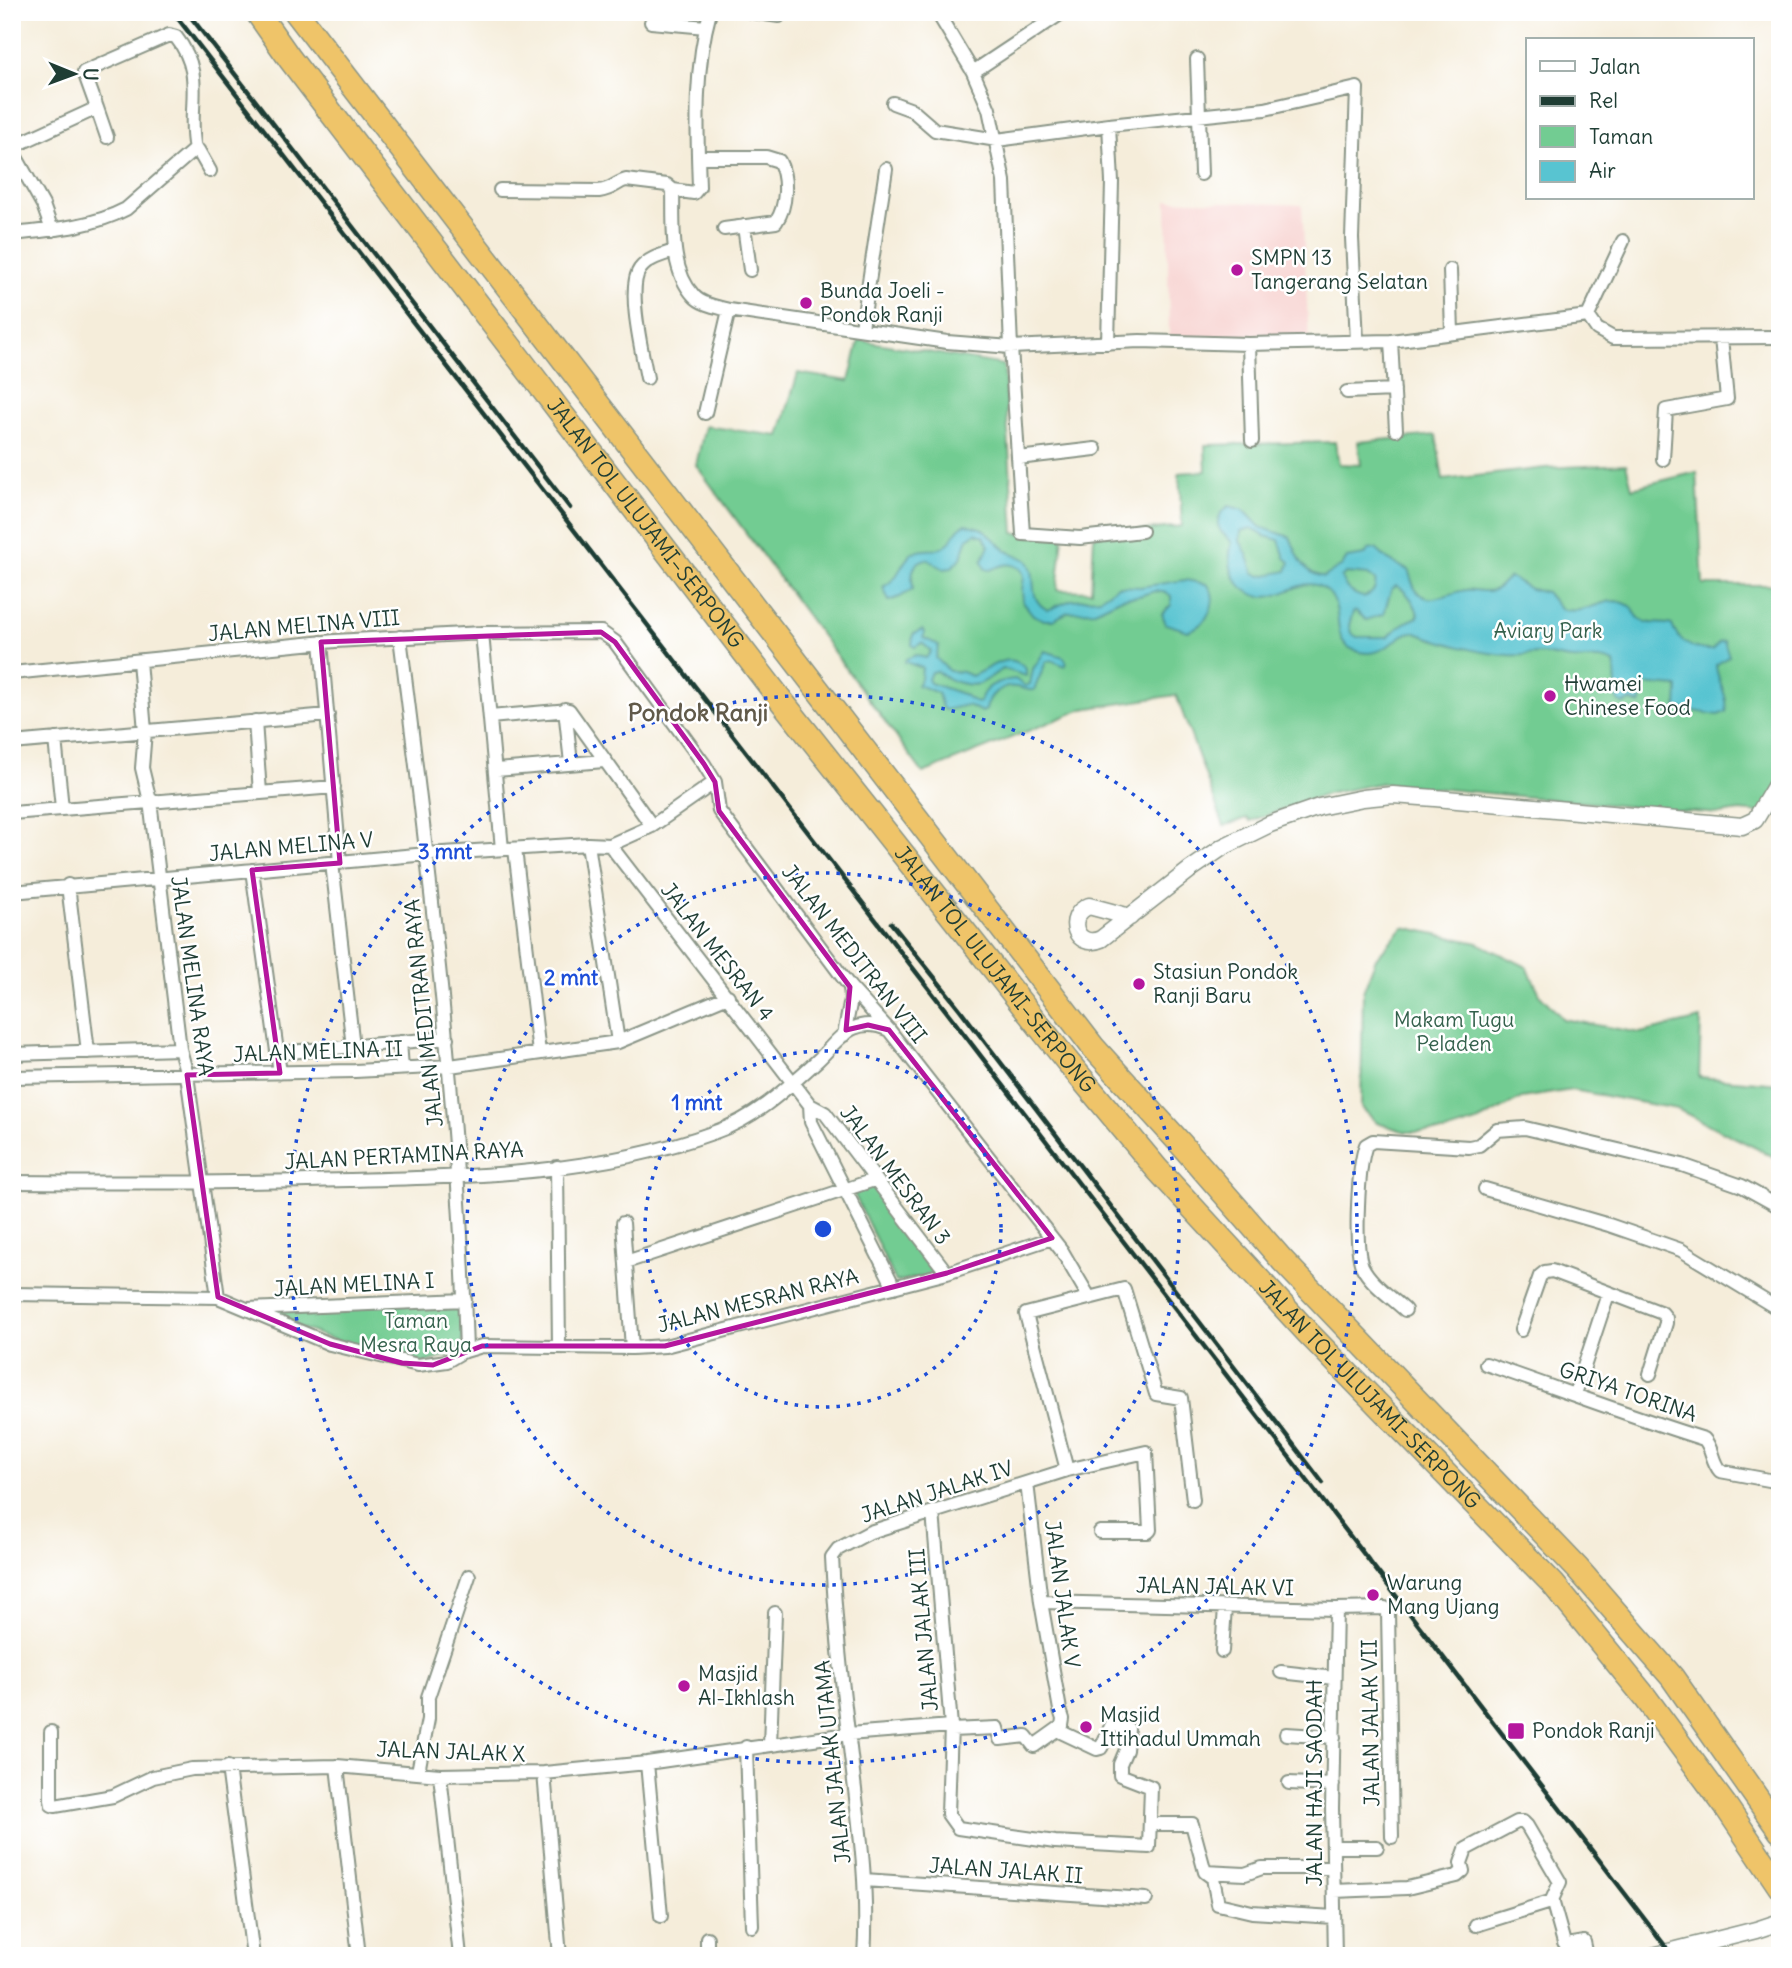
<svg xmlns="http://www.w3.org/2000/svg" width="1792" height="1968" font-family="Delius,sans-serif">
	<style>
		.built { fill: #f7d0ce }
		.green { fill: #72cc92; stroke: #488463; stroke-width: 2 }
		.water { fill: #58c4d1; stroke: #3c8082; stroke-width: 2; fill-rule: evenodd }
		.lines { fill: none; stroke-linecap: round; stroke-linejoin: round }
		.minor-casing { stroke: #8a9587; stroke-width: 16 }
		.tertiary-casing { stroke: #8a9587; stroke-width: 19 }
		.motorway-casing { stroke: #8a9587; stroke-width: 26 }
		.minor { stroke: #fff; stroke-width: 12 }
		.tertiary { stroke: #fff; stroke-width: 16 }
		.motorway { stroke: #efc469; stroke-width: 23 }
		.rail { stroke: #1f3d34; stroke-width: 4.5 }
		.marked { fill: none; stroke: #b5179e; stroke-width: 5; stroke-linejoin: round }
		.ring { fill: none; stroke: #1d4ed8; stroke-width: 3.5; stroke-dasharray: 3.5 7 }
		.poi-dot { fill: #b5179e; stroke: #fff; stroke-width: 2.5 }
		.labels { text-anchor: middle; stroke-width: 5; stroke-linejoin: round; paint-order: stroke }
		.poi-label { font-size: 21px; fill: #1f3d34; stroke: #fff; text-anchor: start }
		.street-label { font-size: 21px; fill: #1f3d34; stroke: #fff }
		.park-label { font-size: 21px; fill: #34614c; stroke: #fff }
		.quarter-label { font-size: 24px; font-weight: bold; fill: #615a4a; stroke: #fff }
		.centre { fill: #1d4ed8; stroke: #fff; stroke-width: 3.5 }
		.ring-label { font-size: 21px; text-anchor: middle; font-weight: bold; fill: #1d4ed8; stroke: #fff; stroke-width: 5; stroke-linejoin: round; paint-order: stroke }
	</style>
	<rect width="100%" height="100%" fill="#fff"/>
	<filter id="ink" filterUnits="userSpaceOnUse"><feTurbulence type="fractalNoise" baseFrequency=".0143" numOctaves="2"/><feDisplacementMap in="SourceGraphic" scale="14" xChannelSelector="R" yChannelSelector="G"/><feConvolveMatrix kernelMatrix="1 2 1 2 8 2 1 2 1" color-interpolation-filters="sRGB"/></filter>
	<filter id="wash" filterUnits="userSpaceOnUse"><feTurbulence type="fractalNoise" baseFrequency=".00686" numOctaves="4" result="noise"/><feDisplacementMap in="SourceGraphic" scale="28" xChannelSelector="R" yChannelSelector="G"/><feGaussianBlur stdDeviation="1.57" result="paint"/><feColorMatrix in="noise" values="0 0 0 0 0 0 0 0 0 0 0 0 0 0 0 0 0 1.4 0 .05"/><feComposite in="paint" operator="in"/></filter>
	<g filter="url(#wash)">
		<rect width="100%" height="100%" fill="#f5edda"/>
		<path class="built" d="M1167,200L1302,205L1309,341L1169,336Z"/>
		<path class="green" d="M859,340L1004,365L1014,533L1063,537L1057,590L1091,591L1094,536L1182,526L1179,473L1206,471L1205,445L1335,442L1339,464L1361,465L1358,442L1436,435L1443,480L1545,468L1626,464L1632,488L1697,472L1703,585H1780V815L1740,811L1720,814L1666,810L1381,783L1327,794L1250,821L1247,818L1224,826L1176,695L1083,709L923,773L696,465L705,426L779,436L798,373L849,381Z
			M1403,927L1478,943L1527,967L1541,996L1563,1019L1640,1033L1701,1019L1699,1077L1780,1084V1160L1677,1109L1572,1090L1522,1098L1477,1122L1445,1132H1406L1377,1123L1361,1107L1363,992L1376,958Z
			M873,1185L942,1273L896,1282L853,1192Z
			M465,1300L462,1352L418,1365L402,1363L244,1309Z"/>
		<path class="water" d="M1229,506L1244,510L1260,527L1290,537C1298,556 1302,573 1324,577L1342,566L1347,558L1365,555L1368,550L1376,549L1388,560L1408,570C1411,576 1412,585 1416,590C1428,608 1451,591 1467,590C1475,589 1485,593 1494,590C1501,587 1503,580 1510,577L1530,589L1546,592L1560,609C1593,617 1604,590 1632,607C1642,630 1653,620 1672,625C1677,642 1695,651 1713,650L1719,642L1724,641L1729,656L1716,665C1717,681 1729,696 1726,712L1718,715L1677,708L1678,687L1642,684L1641,704L1631,701L1623,704L1618,701C1614,689 1617,676 1614,663C1599,656 1587,660 1572,659C1561,658 1551,655 1540,654C1529,654 1519,656 1508,655C1475,653 1444,643 1413,632C1396,632 1388,658 1360,652C1324,644 1350,605 1323,588C1305,577 1290,593 1272,596C1250,601 1230,581 1230,559C1229,554 1231,547 1232,543C1229,538 1222,534 1220,530C1214,520 1222,511 1229,506ZM1252,528L1264,536L1279,540L1285,558L1290,562L1287,571L1261,576L1254,573L1247,554L1240,541L1241,531ZM1346,573L1368,575L1375,580C1377,590 1372,594 1363,597C1352,594 1344,588 1341,577ZM1396,586C1406,589 1418,607 1418,617L1404,623L1387,637H1357L1351,633L1349,625L1353,612L1356,611L1366,620L1384,614L1391,590Z
			M966,524L983,529L1007,551L1027,560C1040,577 1025,599 1048,610L1071,600L1100,598L1118,586L1140,587L1185,580L1207,584C1221,600 1207,626 1188,631L1166,624L1162,614L1171,605V596L1167,593L1155,591L1139,596L1122,598L1095,611L1068,612L1053,620H1044L1033,615L1023,602L1022,590L1024,576L1021,569C1009,561 1002,565 990,570L985,569L982,561L989,546L984,536L976,533L968,538L961,558L951,568L944,569L927,559C911,562 911,575 913,589L900,597L889,601L883,587C900,578 899,566 911,554C920,547 933,552 943,547C955,541 954,528 966,524Z
			M922,630L925,633L923,638L939,645L936,658L949,671L962,672L971,676C991,669 1007,649 1026,669V676L1004,669C995,672 988,681 979,684C967,687 945,680 937,671L931,672L928,679L930,683L962,694L977,703L980,702C983,685 999,681 1015,679L1025,686L1030,684L1033,669L1045,651L1064,657L1067,663L1065,666L1051,660L1046,662L1034,690C1027,691 1024,688 1016,687C1000,685 988,695 986,710L982,712L967,705L945,710L942,708L938,693L917,685L921,679L922,668L905,662L906,659L916,655L926,658L931,651L922,643L915,647L912,645L913,634Z"/>
	</g>
	<g filter="url(#ink)">
		<g class="lines">
			<g class="minor-casing">
				<path id="minor" d="M752,12L779,16
					M937,12L973,72L989,109L1004,181L1011,347L1023,534L1080,538L1142,531
					M651,22L706,27
					M1197,59L1201,174
					M973,72L1063,12
					M893,103L912,110L935,130L997,140L1109,125L1265,109L1357,88L1352,238L1357,341
					M97,108L107,137
					M12,147L97,108L84,72L169,35L176,37C207,76 186,108 195,149
					M12,150L43,205L52,230
					M698,157H766L779,161C788,178 787,206 776,222L724,229
					M500,190L599,191C614,189 617,182 626,180L667,185L673,190L694,193L699,187C697,129 694,69 710,12
					M673,190C674,224 669,269 694,296C702,305 718,307 729,310L947,342L1011,347L1140,341L1249,344L1391,341L1588,316L1597,329L1613,338L1780,337
					M744,226L750,270
					M12,234C50,230 92,227 126,209L195,149L198,150L210,171
					M1450,270L1452,333
					M1588,316L1623,241
					M862,328L886,169
					M1391,341L1396,430
					M1108,343L1112,182L1109,125
					M1249,344L1252,441
					M647,378C643,356 626,287 640,269C648,258 662,255 674,251
					M1347,392L1394,390
					M705,413L729,310
					M1018,458L1095,449
					M1663,459L1666,410L1727,399L1721,338
					M482,633L502,849
					M400,637C430,874 459,1111 466,1350
					M321,642L340,863
					M139,661L145,731L142,768L150,801L180,1049L187,1075L218,1297
					M12,673L335,641L482,633L601,632L615,642L704,764L715,782L719,811L850,987L889,1030L1062,1251L1089,1297
					M565,709L571,763
					M490,717L569,710L652,826
					M255,721L260,793
					M55,739L62,808
					M12,743L328,715
					M496,770L604,761
					M12,813L334,787
					M588,844L618,1042
					M610,845L810,1105L825,1113L947,1273
					M515,849L539,1053
					M332,863L353,1047
					M252,870L280,1073
					M68,885L88,1052
					M12,892L427,854L588,844L610,845L652,826L715,782
					M844,1035L851,999L850,987
					M400,1042L402,1068
					M278,1053L447,1038
					M12,1054L180,1049
					M12,1077L355,1071L450,1066L618,1042L728,996
					M810,1105L811,1122L894,1287
					M557,1167L559,1347
					M12,1182C125,1183 238,1183 350,1180C472,1177 600,1174 715,1132C756,1118 787,1088 818,1060C829,1050 840,1034 854,1028C865,1023 878,1025 889,1030
					M1485,1189L1609,1225L1681,1250L1780,1310
					M623,1223L632,1348
					M626,1262L874,1180
					M12,1294L218,1297L330,1344L418,1365L447,1361L462,1352L482,1346L632,1348L665,1346L947,1273L1052,1238
					M248,1309L465,1300
					M1405,1310C1391,1297 1370,1283 1362,1266C1354,1245 1358,1166 1366,1145L1373,1141L1469,1147L1479,1145L1497,1130L1525,1128L1682,1165L1742,1186L1780,1207
					M1521,1330L1540,1276L1545,1272L1552,1271L1662,1313L1666,1318V1323L1650,1374
					M1486,1364C1559,1389 1630,1416 1704,1439C1713,1448 1711,1461 1720,1471L1780,1482
					M1575,1394L1608,1294
					M1067,1470L1026,1314L1124,1289L1156,1394L1181,1398L1193,1500
					M933,1512L951,1726L948,1814L958,1828L1055,1842L1149,1847L1151,1787L1120,1775V1764L1126,1750L1128,1729L1112,1724L1101,1748L1097,1749L1061,1732L1063,1719L1060,1710L1041,1602L1027,1483
					M1041,1602L1336,1609L1385,1608L1388,1611L1392,1837
					M1222,1651L1225,1607
					M1281,1672L1334,1678
					M951,1730L997,1728L1000,1739L1026,1736L1034,1746L1062,1726
					M51,1732V1800L52,1805L55,1806L113,1796L153,1777L192,1769L337,1766L440,1775L544,1773L647,1763L848,1734L951,1726
					M1286,1734L1334,1737
					M770,1745L775,1613
					M746,1747L752,1926
					M647,1763L661,1916
					M337,1766L359,1956
					M228,1767L253,1956
					M418,1772L428,1719V1697L469,1576
					M544,1773L560,1956
					M440,1775L460,1956
					M1289,1783L1333,1785
					M1150,1824H1192L1205,1872L1213,1878L1218,1904L1252,1912L1334,1917
					M1333,1847H1377
					M1205,1872L1245,1874L1262,1868H1333
					M864,1880L1146,1899
					M1334,1891L1407,1888L1457,1876L1463,1871L1461,1863L1466,1849L1517,1822H1523L1527,1826L1560,1882L1552,1900L1564,1943L1567,1945L1584,1942L1587,1956
					M1476,1925L1553,1901
					M707,1938V1956
					M864,1956C869,1886 858,1817 850,1748C842,1685 835,1620 832,1557L838,1549L870,1532L1067,1470L1146,1452L1150,1530L1148,1532H1100
					M1335,1956L1332,1808L1336,1609"/>
			</g>
			<g class="tertiary-casing">
				<path id="tertiary" d="M1130,917L1089,906C1064,916 1076,950 1101,939L1191,869L1223,847L1270,824L1319,807L1363,798L1393,795L1435,798L1742,826L1755,820L1780,778
					M1653,1956L1756,1930L1780,1922"/>
			</g>
			<g class="motorway-casing">
				<g id="motorway">
					<path id="s1" d="M257,12L290,59L780,699L1067,1061L1157,1169L1308,1333L1553,1584L1645,1697L1727,1808L1780,1887"/>
					<path d="M296,12L1093,1047L1181,1144L1283,1261L1578,1569L1672,1677L1780,1831"/>
				</g>
			</g>
			<use href="#minor" class="minor"/>
			<use href="#tertiary" class="tertiary"/>
			<use href="#motorway" class="motorway"/>
			<path class="rail" d="M173,12L947,1012L1673,1956
				M187,12L570,508
				M891,923L959,1008L1323,1483"/>
		</g>
	</g>
	<path class="marked" d="M601,632L615,642L704,764L715,782L719,811L850,987L846,1030L868,1025L889,1030L1052,1238L947,1273L665,1346H482L433,1365L402,1363L330,1344L218,1297L187,1075L280,1073L252,870L340,863L321,642Z"/>
	<g class="ring">
		<circle cx="823" cy="1229" r="178"/>
		<circle cx="823" cy="1229" r="356"/>
		<circle cx="823" cy="1229" r="534"/>
	</g>
	<g class="poi-dot">
		<circle cx="1237" cy="270" r="7"/>
		<circle cx="806" cy="303" r="7"/>
		<circle cx="1550" cy="696" r="7"/>
		<circle cx="1139" cy="984" r="7"/>
		<circle cx="1373" cy="1595" r="7"/>
		<circle cx="684" cy="1686" r="7"/>
		<circle cx="1086" cy="1727" r="7"/>
		<rect x="1507" y="1722" width="18" height="18" rx="3.5"/>
	</g>
	<g class="labels">
		<g class="poi-label">
			<text x="1251" y="265">SMPN 13<tspan x="1251" dy="24">Tangerang Selatan</tspan></text>
			<text x="820" y="298">Bunda Joeli -<tspan x="820" dy="24">Pondok Ranji</tspan></text>
			<text x="1564" y="691">Hwamei<tspan x="1564" dy="24">Chinese Food</tspan></text>
			<text x="1153" y="979">Stasiun Pondok<tspan x="1153" dy="24">Ranji Baru</tspan></text>
			<text x="1387" y="1590">Warung<tspan x="1387" dy="24">Mang Ujang</tspan></text>
			<text x="698" y="1681">Masjid<tspan x="698" dy="24">Al-Ikhlash</tspan></text>
			<text x="1100" y="1722">Masjid<tspan x="1100" dy="24">Ittihadul Ummah</tspan></text>
			<text x="1532" y="1738">Pondok Ranji</text>
		</g>
		<g class="street-label">
			<text dy="7" stroke="none"><textPath href="#s1" startOffset="642">JALAN TOL ULUJAMI–SERPONG</textPath></text>
			<text transform="translate(304 626) rotate(-5)" y="7">JALAN MELINA VIII</text>
			<text transform="translate(291 847) rotate(-5)" y="7">JALAN MELINA V</text>
			<text transform="translate(717 952) rotate(52)" y="7">JALAN MESRAN 4</text>
			<text transform="translate(854 954) rotate(52)" y="7">JALAN MEDITRAN VIII</text>
			<text dy="7" stroke="none"><textPath href="#s1" startOffset="1209">JALAN TOL ULUJAMI–SERPONG</textPath></text>
			<text transform="translate(192 976) rotate(82)" y="7">JALAN MELINA RAYA</text>
			<text transform="translate(424 1013) rotate(-96)" y="7">JALAN MEDITRAN RAYA</text>
			<text transform="translate(318 1052) rotate(-2)" y="7">JALAN MELINA II</text>
			<text transform="translate(404 1156) rotate(-3)" y="7">JALAN PERTAMINA RAYA</text>
			<text transform="translate(895 1175) rotate(53)" y="7">JALAN MESRAN 3</text>
			<text transform="translate(354 1285) rotate(-3)" y="7">JALAN MELINA I</text>
			<text transform="translate(758 1301) rotate(-14)" y="7">JALAN MESRAN RAYA</text>
			<text transform="translate(1628 1392) rotate(19)" y="7">GRIYA TORINA</text>
			<text dy="7" stroke="none"><textPath href="#s1" startOffset="1776">JALAN TOL ULUJAMI–SERPONG</textPath></text>
			<text transform="translate(937 1492) rotate(-18)" y="7">JALAN JALAK IV</text>
			<text transform="translate(1215 1587) rotate(1)" y="7">JALAN JALAK VI</text>
			<text transform="translate(1062 1594) rotate(82)" y="7">JALAN JALAK V</text>
			<text transform="translate(924 1630) rotate(-95)" y="7">JALAN JALAK III</text>
			<text transform="translate(1371 1723) rotate(-91)" y="7">JALAN JALAK VII</text>
			<text transform="translate(451 1752) rotate(2)" y="7">JALAN JALAK X</text>
			<text transform="translate(833 1762) rotate(-96)" y="7">JALAN JALAK UTAMA</text>
			<text transform="translate(1315 1783) rotate(-90)" y="7">JALAN HAJI SAODAH</text>
			<text transform="translate(1006 1871) rotate(4)" y="7">JALAN JALAK II</text>
		</g>
		<g class="park-label">
			<text x="1548" y="638">Aviary Park</text>
			<text x="1454" y="1027">Makam Tugu<tspan x="1454" dy="24">Peladen</tspan></text>
			<text x="416" y="1328">Taman<tspan x="416" dy="24">Mesra Raya</tspan></text>
		</g>
		<g class="quarter-label">
			<text x="698" y="721">Pondok Ranji</text>
		</g>
	</g>
	<circle cx="823" cy="1229" r="10" class="centre"/>
	<g class="ring-label">
		<text x="445" y="859">3 mnt</text>
		<text x="571" y="985">2 mnt</text>
		<text x="697" y="1110">1 mnt</text>
	</g>
	<rect width="1792" height="1968" fill="none" stroke="#fff" stroke-width="42"/>
	<rect x="1526" y="38" width="228" height="161" fill="#ffffff" stroke="#a5b1ae" stroke-width="2"/>
	<rect x="1540" y="61" width="35" height="10" fill="#ffffff" stroke="#a5b1ae" stroke-width="2"/>
	<text x="1589" y="74" font-size="21" fill="#1f3d34">Jalan</text>
	<rect x="1540" y="96" width="35" height="10" fill="#1f3d34" stroke="#a5b1ae" stroke-width="2"/>
	<text x="1589" y="108" font-size="21" fill="#1f3d34">Rel</text>
	<rect x="1540" y="126" width="35" height="21" fill="#72cc92" stroke="#a5b1ae" stroke-width="2"/>
	<text x="1589" y="144" font-size="21" fill="#1f3d34">Taman</text>
	<rect x="1540" y="161" width="35" height="21" fill="#58c4d1" stroke="#a5b1ae" stroke-width="2"/>
	<text x="1589" y="178" font-size="21" fill="#1f3d34">Air</text>
	<g transform="translate(74 74) rotate(91)" stroke="#ffffff" stroke-width="5" paint-order="stroke">
	<path d="M0-5L12 26L0 18L-12 26Z" fill="#1f3d34"/>
	<text y="-10" font-size="19" font-weight="bold" text-anchor="middle" fill="#1f3d34">U</text>
	</g>
</svg>
